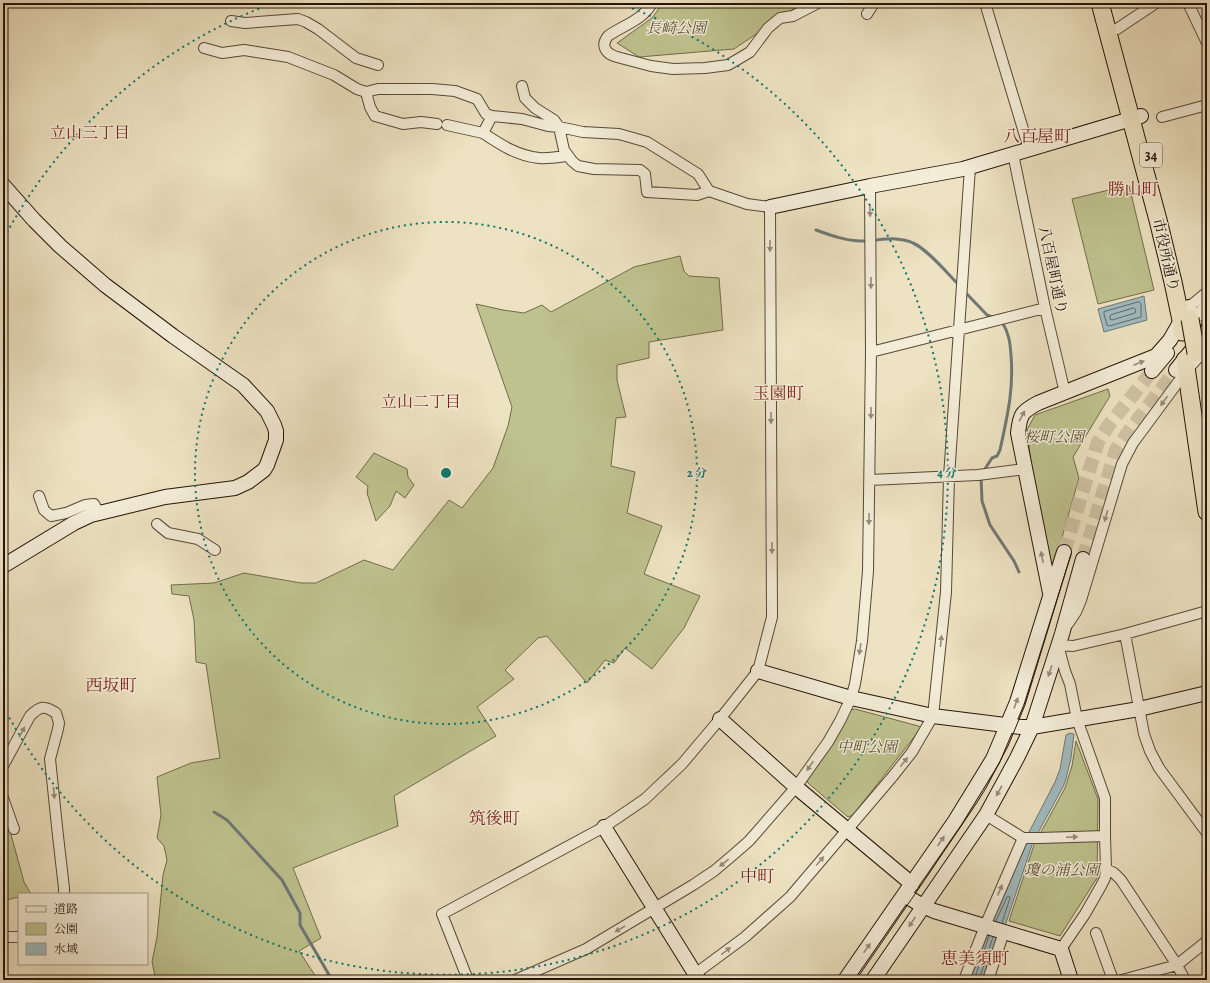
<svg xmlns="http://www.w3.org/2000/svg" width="1210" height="983" font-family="Alegreya,'Noto Serif JP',serif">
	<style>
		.green { fill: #bec28e; stroke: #726b4c }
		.water { fill: #a0babf; stroke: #6f7876 }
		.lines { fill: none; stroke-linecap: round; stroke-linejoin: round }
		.shore { stroke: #626764; stroke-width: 1 }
		.stream { stroke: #6f7876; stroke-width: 3 }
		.secondary-tunnel { stroke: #cfc3a5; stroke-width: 14; stroke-dasharray: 14 7; stroke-linecap: butt }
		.street-casing { stroke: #574837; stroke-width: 12 }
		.secondary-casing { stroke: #251409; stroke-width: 16 }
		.highway-casing { stroke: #251409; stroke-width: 19 }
		.street { stroke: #f3ecd7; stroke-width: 10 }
		.secondary { stroke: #f3ecd7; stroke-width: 14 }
		.highway { stroke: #ede2c1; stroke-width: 17 }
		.tram { stroke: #251409; stroke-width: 1 }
		.highway-bridge-casing { stroke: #251409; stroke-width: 19; stroke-linecap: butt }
		.highway-bridge { stroke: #ede2c1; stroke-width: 17 }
		.oneway { fill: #968b7a }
		.ring { fill: none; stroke: #0f766e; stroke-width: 2; stroke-dasharray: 2 4 }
		.labels { text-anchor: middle; stroke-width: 3; stroke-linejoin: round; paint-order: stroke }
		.shield { fill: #f3ecd7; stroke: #635547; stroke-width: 1 }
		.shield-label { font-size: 14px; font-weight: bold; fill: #251409 }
		.park-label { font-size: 15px; font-style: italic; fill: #5b5138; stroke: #f3ecd7 }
		.street-label { font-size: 15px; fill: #251409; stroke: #f3ecd7 }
		.neighbourhood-label { font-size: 16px; fill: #7a1f14; stroke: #f3ecd7 }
		.quarter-label { font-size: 17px; fill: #7a1f14; stroke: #f3ecd7 }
		.centre { fill: #0f766e; stroke: #f3ecd7; stroke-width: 2 }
		.ring-label { font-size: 12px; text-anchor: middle; font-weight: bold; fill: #0f766e; stroke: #f3ecd7; stroke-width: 3; stroke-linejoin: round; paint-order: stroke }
	</style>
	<rect width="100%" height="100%" fill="#ede2c1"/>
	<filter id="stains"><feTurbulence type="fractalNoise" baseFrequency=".005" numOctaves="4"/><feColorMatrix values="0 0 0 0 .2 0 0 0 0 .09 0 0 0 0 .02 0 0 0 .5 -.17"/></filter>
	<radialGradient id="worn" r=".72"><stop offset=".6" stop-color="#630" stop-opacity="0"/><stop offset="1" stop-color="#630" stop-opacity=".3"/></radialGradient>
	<path class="green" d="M663,3H802L734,49L639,57L617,43L652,18Z
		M1129,185L1154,290L1098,304L1072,199Z
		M680,256L684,271L689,276L719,278L723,330L649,342V358L617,365V380L626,417L616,418L611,466L635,472L627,513L662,526L644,574L700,596L684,628L652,669L625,648L614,663L605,660L587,683L547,636L538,638L505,670L514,679L477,707L496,736L394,796L398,826L293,868L321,938L299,951L318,980H156L152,962L157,937L163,875L167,860L164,846L157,838L161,815L157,777L191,763L220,758L206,664L196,662L194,620L189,596L172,594L171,585L214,583L244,573L301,583H316L364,560L393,570L449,500L462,508L493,468L508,426L512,407L476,304L503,310L524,313L542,305L551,312L634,267Z
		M1108,389L1110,396L1073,457L1079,478L1047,590L1027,430L1035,415Z
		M374,453L407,469L408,477L414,485L405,498L396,491L390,506L376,521L367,493L368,486L356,477Z
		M855,709L922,727L853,815L848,817L808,783L806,778L832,745L850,710Z
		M1076,741L1098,799L1097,878L1060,936L1009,921L1034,845L1065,788L1072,766Z
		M3,827H9L24,882L31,894H19V897L6,900L3,897Z"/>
	<path class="water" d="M1144,296L1147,320L1104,332L1098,309Z
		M1070,733L1074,734L1071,758L1066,779L1063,787L1033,842L1006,923L996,940L983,980H969L984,936L1028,834L1055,782L1060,769L1066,735Z"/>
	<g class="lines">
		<path class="shore" d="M1139,302L1141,304V317L1109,326L1107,325L1104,314V312Z
			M1134,308L1136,310L1135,313L1112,320L1110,319V316L1111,315Z
			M996,921L1007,897L1009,896L1010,898L1002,923
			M974,980L989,936
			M979,980L993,937"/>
		<path class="stream" d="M816,230C830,235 846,241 861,241C878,241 897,235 913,243C927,249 947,273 959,285
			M966,293L987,315L995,318
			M983,472L992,458L997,456L1000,450C1007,417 1014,390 1011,355C1010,342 1009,333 1002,322
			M981,477L982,501L990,525L1014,561L1019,572
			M214,812L227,820L282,880L300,913V925L332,980"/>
		<path class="secondary-tunnel" d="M1064,552L1098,442L1109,425L1152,371
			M1083,559L1116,450L1129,431L1176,370"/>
		<g class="street-casing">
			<path id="street" d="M652,3C642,21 623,25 608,36C600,46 606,54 617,57L651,66L673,69L705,68L728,65L740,58L750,52L768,28L780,18L793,16L818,3
				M985,3L1029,149
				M1188,3L1207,43
				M867,14L874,3
				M231,21L245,23L298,19L306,22L318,29L356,58L378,65
				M1117,29L1156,3
				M204,48L222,53L244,50L288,57L334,75L357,89L366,92L378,89H432L455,91L477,99L486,114L492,116L522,119L548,126L559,127L583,132L619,134L647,142L698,174L709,191L747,204L770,207L772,617L758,671L720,719L682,764L645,799L604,827L442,914L468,980
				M522,86L525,98L535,108L554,120L559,127L564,150L572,161L578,166L594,169L640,170L645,174L647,192L697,195L709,191
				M366,92L370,107L375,116L403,124L421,122L437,124
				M1162,117L1207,105
				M447,125L483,133L492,116
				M483,133C501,145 518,156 539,158C548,159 558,157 567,156
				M1013,154L1045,308L1065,393
				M1189,307L1207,292
				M871,352L1045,308
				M870,480L978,475L1025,469
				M39,496L44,510L51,516L66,513L85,505L94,504L99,513
				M157,524L168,533L198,539L215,550
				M1068,624L1076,612L1081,600L1122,464L1133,443L1187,370L1207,348
				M1125,634L1144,734L1150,751L1159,768L1207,833
				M3,766L30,716C40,706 44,705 56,713L59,723L58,729L50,759L58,836L64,888V894
				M3,798L14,829
				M986,815L1023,838H1040L1105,836
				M1106,869L1114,873L1121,880L1177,965L1185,980
				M1096,933L1113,980
				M3,937H19
				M1061,949L1085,914L1101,886L1105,878L1106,869L1105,836V798L1077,719L1070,684L1065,671L1058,645L1073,646L1125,634L1207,611
				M695,974L745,937L790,897L893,776L912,752L933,716L946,592L949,477L970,167
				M515,980L586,949L693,885L714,871L733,855L749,841L796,787L828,742L840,721L851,698L855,684L862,641L868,571L871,352L870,186
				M964,980L985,926L1023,838
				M988,980L1004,932
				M1122,980L1177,965L1207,941"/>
		</g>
		<g class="secondary-casing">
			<path id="secondary" d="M3,185L34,220L60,246L105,285L173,336L243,385L267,411L274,425L276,431V440L267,465L264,470L248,482L235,488L165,497L91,515L74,523L3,566
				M770,207L870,186L963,169L1141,116
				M1186,331L1207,306
				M1176,370L1207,331
				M1152,371L1167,353
				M1050,593L1018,433C1020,415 1021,412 1038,403L1156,356L1170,340L1189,307
				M758,671L851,698L933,716L1021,727H1032L1139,709L1207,693
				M720,719L796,787L912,884
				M604,827L699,980
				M904,895L923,906L934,911L1061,949L1071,980
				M845,980L955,821L993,759L1017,702L1064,552
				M873,980L986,815L1017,758L1032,727L1062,634L1083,559"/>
		</g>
		<g class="highway-casing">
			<path id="highway" d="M1100,3L1158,220L1173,282L1181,320L1182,332
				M1185,360L1207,512"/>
		</g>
		<use href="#street" class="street"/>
		<use href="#secondary" class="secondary"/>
		<use href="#highway" class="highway"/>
		<path class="tram" d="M1201,321L1207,314
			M856,980L926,878L976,804L986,788L1008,746L1025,705L1071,554"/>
		<g class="highway-bridge-casing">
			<path id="highway-bridge" d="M1190,319L1196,353"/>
		</g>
		<use href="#highway-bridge" class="highway-bridge"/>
	</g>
	<defs><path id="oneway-solid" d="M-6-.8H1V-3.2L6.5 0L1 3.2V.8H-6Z"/></defs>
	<g class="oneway">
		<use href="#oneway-solid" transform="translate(870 211) rotate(89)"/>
		<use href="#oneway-solid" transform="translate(770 246) rotate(90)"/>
		<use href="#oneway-solid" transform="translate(871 283) rotate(90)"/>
		<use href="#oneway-solid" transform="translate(1139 363) rotate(-23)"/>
		<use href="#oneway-solid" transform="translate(1164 401) rotate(126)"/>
		<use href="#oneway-solid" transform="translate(871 413) rotate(91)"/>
		<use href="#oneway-solid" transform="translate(1022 416) rotate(-62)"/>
		<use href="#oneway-solid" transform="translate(771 418) rotate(90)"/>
		<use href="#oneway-solid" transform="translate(1106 516) rotate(106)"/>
		<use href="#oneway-solid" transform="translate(869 519) rotate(91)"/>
		<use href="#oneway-solid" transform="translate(772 548) rotate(90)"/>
		<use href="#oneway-solid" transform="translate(1042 557) rotate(-101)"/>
		<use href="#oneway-solid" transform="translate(941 641) rotate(-84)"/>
		<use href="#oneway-solid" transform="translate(860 649) rotate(99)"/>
		<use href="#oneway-solid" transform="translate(1050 671) rotate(108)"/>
		<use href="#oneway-solid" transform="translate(1016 703) rotate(-70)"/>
		<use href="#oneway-solid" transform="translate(22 732) rotate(-62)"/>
		<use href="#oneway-solid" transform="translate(904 762) rotate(-52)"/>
		<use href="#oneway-solid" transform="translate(810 766) rotate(125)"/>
		<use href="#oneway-solid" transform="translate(999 791) rotate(119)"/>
		<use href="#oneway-solid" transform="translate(54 793) rotate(85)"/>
		<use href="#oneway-solid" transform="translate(1072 837) rotate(-2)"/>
		<use href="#oneway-solid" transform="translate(941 841) rotate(-56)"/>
		<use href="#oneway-solid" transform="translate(820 861) rotate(-50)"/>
		<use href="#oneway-solid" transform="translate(724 863) rotate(141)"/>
		<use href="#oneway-solid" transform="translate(1000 890) rotate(-67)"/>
		<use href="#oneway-solid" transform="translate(912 922) rotate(124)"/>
		<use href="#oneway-solid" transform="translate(620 929) rotate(150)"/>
		<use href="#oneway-solid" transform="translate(867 948) rotate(-55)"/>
		<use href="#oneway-solid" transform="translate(726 951) rotate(-37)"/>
	</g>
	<g class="ring">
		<circle cx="446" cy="473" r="251"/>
		<path d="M4 238A501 501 0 0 1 271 4M621 4A501 501 0 1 1 4 708"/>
	</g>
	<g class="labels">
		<rect class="shield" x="1140" y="143" width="22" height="24" rx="3"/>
		<g class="shield-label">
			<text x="1151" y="160">34</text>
		</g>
		<g class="park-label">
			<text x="676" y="33">長崎公園</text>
			<text x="1054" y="442">桜町公園</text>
			<text x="867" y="752">中町公園</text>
			<text x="1062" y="875">瓊の浦公園</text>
		</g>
		<g class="street-label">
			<text transform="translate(1166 255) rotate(77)" y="5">市役所通り</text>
			<text transform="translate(1053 270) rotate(78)" y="5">八百屋町通り</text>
		</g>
		<g class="neighbourhood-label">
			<text x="90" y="138">立山三丁目</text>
			<text x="421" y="407">立山二丁目</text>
		</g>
		<g class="quarter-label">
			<text x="1037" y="142">八百屋町</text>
			<text x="1133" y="195">勝山町</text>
			<text x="778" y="399">玉園町</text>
			<text x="111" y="691">西坂町</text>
			<text x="494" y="824">筑後町</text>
			<text x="757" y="882">中町</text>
			<text x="975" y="964">恵美須町</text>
		</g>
	</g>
	<circle cx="446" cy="473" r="6" class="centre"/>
	<g class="ring-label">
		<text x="697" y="477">2 分</text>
		<text x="947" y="477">4 分</text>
	</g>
	<rect width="1210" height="983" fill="none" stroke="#ede2c1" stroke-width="16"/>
	<rect x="4" y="4" width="1202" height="975" fill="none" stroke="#251409" stroke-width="2"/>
	<rect x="8" y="8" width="1194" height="967" fill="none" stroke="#251409"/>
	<rect x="18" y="893" width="130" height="72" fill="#f3ecd7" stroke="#a19685"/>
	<rect x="26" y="906" width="20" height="6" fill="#f3ecd7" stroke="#a19685"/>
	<text x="54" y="913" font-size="12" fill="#251409">道路</text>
	<rect x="26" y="923" width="20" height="12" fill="#bec28e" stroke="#a19685"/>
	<text x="54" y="933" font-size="12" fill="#251409">公園</text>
	<rect x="26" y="943" width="20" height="12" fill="#a0babf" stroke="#a19685"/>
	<text x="54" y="953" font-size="12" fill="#251409">水域</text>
	<rect width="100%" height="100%" filter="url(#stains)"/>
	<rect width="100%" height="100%" fill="url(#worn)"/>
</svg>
